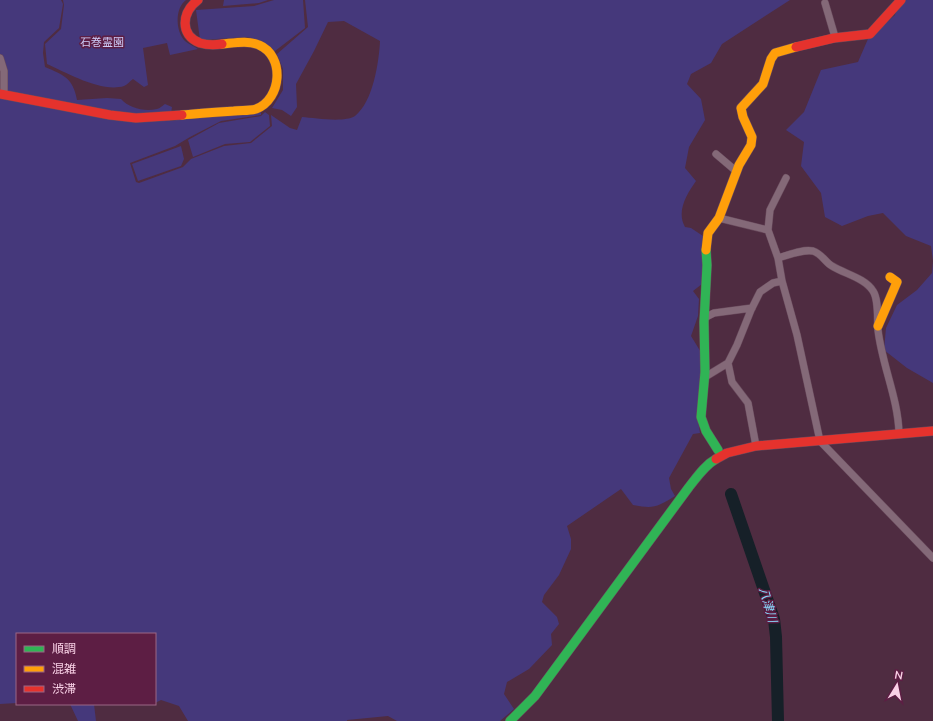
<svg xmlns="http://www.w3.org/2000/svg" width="933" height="721" font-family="Mulish,'Noto Sans JP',sans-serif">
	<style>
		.green { fill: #45387b }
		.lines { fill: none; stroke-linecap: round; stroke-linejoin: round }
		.river { stroke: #162028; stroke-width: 12 }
		.street-casing { stroke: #694a5c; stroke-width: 8 }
		.fast-casing { stroke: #694a5c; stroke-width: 10 }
		.slow-casing { stroke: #694a5c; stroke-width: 10 }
		.jam-casing { stroke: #694a5c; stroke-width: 10 }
		.street { stroke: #846978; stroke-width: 7 }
		.fast { stroke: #30b455; stroke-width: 9 }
		.slow { stroke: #ff9f0a; stroke-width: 9 }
		.jam { stroke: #e5322d; stroke-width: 9 }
		.labels { text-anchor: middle; stroke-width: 3; stroke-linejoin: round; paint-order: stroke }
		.park-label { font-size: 11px; fill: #cecefa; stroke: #5d1e44 }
		.water-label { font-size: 12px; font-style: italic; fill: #87d8f9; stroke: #5d1e44 }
	</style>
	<rect width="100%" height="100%" fill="#4f2c41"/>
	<path class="green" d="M0,0H61L63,4L59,28L44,42L43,53L45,67C64,75 73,78 77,100L107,98L121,99C129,108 144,112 157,109C159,109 162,106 165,104L172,107L170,121L189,118L259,111L261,112V115L221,121L190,137L175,146L130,163L136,182L139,183L183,167L191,159L224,146L251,143L272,126L271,115L290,128L297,130L302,117C315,118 344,123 355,116C373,102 379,62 380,41L344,21L328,22L314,51L296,84L297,107L291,116L282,110L272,108L283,90V69L277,54L308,27L305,0H790L722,44L711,63L691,74L687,84L701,99L705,120L689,147L685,168L696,181C687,194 676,211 685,227L691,228L703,236L702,284L693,291L699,299L698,316L691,336L702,354L697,413L700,433L693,434L669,478L671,489L675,496C657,507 654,509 633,505L621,489L567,526L571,539V549L559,575L544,595L542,602L557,617L559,624L551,634L552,645L529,669L507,682L504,694L514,709L500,721H397L388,716L347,720V721H188L179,706L161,700L155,703V634H17V703L0,704Z
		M63,0H186C175,8 175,31 185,41C188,44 194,46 198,49L170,55L167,43L143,48L148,85L144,87L133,79C130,81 127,85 124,86C102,93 67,73 47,64L45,44L61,29L64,5Z
		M224,0H268L259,3L223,6Z
		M274,0H303L305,28L275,51L258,40L248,37L200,40L196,10L254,6Z
		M898,0H933V383L907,368L884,350L886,328L897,305L917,290L932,273L933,261L931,246L906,236L883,213L868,216L842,226L825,217L821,193L801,166L804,142L786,130L804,112L821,70L858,62L868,39L895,15Z
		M265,112L269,115L270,126L250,142L225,144L193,157L188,140L219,123L261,116Z
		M181,146L184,159L181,166L138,181L132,164Z
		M70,704H94L96,721H78Z"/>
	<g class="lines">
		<path class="river" d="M731,494L774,619L776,637L778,721"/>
		<g class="street-casing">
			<path id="street" d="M825,3L835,37
				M0,58L4,71V95
				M716,154L736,171
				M719,218L768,230L778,258L782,281L797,335L820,441L933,558
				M768,230L770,210L786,178
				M778,258C789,255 802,249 813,251C822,254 825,262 832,266C845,274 865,278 873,291C879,300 877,319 878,330C882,365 898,398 899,433
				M704,318L714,313L752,308
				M705,377L728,363
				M756,446L748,403L732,382L728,363L737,345L751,310L760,292L773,283L782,281"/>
		</g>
		<g class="fast-casing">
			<path id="fast" d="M706,250L707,265L704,322L705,372L701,417L706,431L718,450
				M510,721L535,696L689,487C697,477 705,465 716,459"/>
		</g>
		<g class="slow-casing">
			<path id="slow" d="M182,115C199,113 217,112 234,111C241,110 249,111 256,109C282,99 285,56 259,45C248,40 234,43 222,44
				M706,250L708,233L719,218L739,165L751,145L752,137L743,117L741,108L763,84L771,59L775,53L796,47
				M878,326L897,282L890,277"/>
		</g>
		<g class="jam-casing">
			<path id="jam" d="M198,0C182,12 179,35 200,43C207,45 215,45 222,44
				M796,47L834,38L870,34L901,0
				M0,94L110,115L136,118L182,115
				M716,459L727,453L756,446L933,431"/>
		</g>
		<use href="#street" class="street"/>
		<use href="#fast" class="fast"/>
		<use href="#slow" class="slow"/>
		<use href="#jam" class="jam"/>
	</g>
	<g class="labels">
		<g class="park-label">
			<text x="102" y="46">石巻霊園</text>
		</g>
		<g class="water-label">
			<text transform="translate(768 605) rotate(74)" y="4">八津川</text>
		</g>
	</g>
	<rect x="16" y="633" width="140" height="72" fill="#5d1e44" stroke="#9b6685"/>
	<rect x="24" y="646" width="20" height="6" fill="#30b455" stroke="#9b6685"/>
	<text x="52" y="653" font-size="12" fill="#f9d1e6">順調</text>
	<rect x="24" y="666" width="20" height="6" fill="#ff9f0a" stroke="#9b6685"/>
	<text x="52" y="673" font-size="12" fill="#f9d1e6">混雑</text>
	<rect x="24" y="686" width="20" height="6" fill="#e5322d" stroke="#9b6685"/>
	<text x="52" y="693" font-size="12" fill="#f9d1e6">渋滞</text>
	<g transform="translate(897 685) rotate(10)" stroke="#5d1e44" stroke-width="3" paint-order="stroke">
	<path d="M0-3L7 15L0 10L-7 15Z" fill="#f9d1e6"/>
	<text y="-6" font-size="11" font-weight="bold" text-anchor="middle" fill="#f9d1e6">N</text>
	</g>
</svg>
